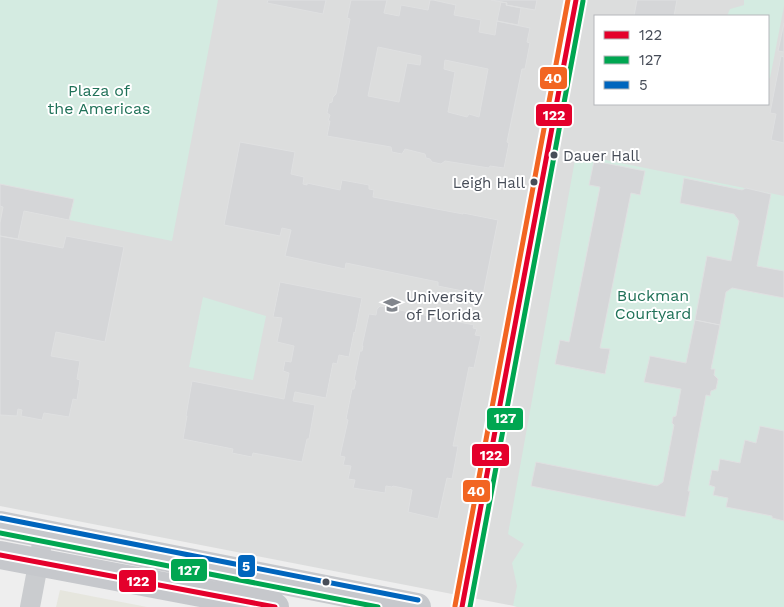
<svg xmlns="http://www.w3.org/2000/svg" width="784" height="607" font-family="'Work Sans',sans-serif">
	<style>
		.commercial { fill: #e6e6de }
		.education { fill: #dcdddd; fill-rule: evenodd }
		.green { fill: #d4ebe1 }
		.building { fill: #d5d6d8; stroke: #dfe0e1; fill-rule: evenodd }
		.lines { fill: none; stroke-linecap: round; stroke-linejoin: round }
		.minor { stroke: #cacccf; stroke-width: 20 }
		.primary { stroke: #c6c8cc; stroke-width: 28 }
		.bus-1-casing { stroke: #fff; stroke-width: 9 }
		.bus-2-casing { stroke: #fff; stroke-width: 9 }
		.bus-3-casing { stroke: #fff; stroke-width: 9 }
		.bus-4-casing { stroke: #fff; stroke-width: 9 }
		.bus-1 { stroke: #e4002b; stroke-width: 5 }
		.bus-2 { stroke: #00a651; stroke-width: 5 }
		.bus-3 { stroke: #0065bd; stroke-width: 5 }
		.bus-4 { stroke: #f26522; stroke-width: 5 }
		.bus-dot { fill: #474d58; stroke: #fff; stroke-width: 2 }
		.labels { text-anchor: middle; stroke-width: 4; stroke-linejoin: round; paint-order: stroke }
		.bus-label { font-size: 15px; fill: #474d58; stroke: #fff; text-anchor: start }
		.park-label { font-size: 16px; fill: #207158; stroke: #fff }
		.poi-label { font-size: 16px; fill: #474d58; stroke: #fff; text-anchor: start }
		.line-badge { stroke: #fff; stroke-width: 2 }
		.badge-label { font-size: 14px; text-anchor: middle; font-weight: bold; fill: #fff }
	</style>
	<rect width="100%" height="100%" fill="#eee"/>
	<path class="commercial" d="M60,590L147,607H56Z"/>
	<path class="education" d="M0,0H784V607H519L0,506ZM595,16H768V104H595Z"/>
	<path class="green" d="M0,0H218L172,241L69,220L73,199L0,184Z
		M744,0H784V6L770,78L768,79V16H727L730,9L744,5Z
		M576,154L784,196V607H519L513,606L517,586L512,563L524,544L508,534Z
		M203,297L266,316L253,380L189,367Z"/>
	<path class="building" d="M268,0H326L323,14L267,3Z
		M351,0H387L384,13L399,16L401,5L428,10L430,0H433L456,5L454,15L481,20L479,32L495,35L497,21L530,28L527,42L530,43L525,69H522L507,142L509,143L504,168L490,166L489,168L445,161L441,164L432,162L430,159L426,158L425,154L405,149L402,154L392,152L391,147L327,136L330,121H328L330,115L327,113L329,103L332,102L333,97L336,94L350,19L347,18ZM378,47L421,56L420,65L407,63L399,102L368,96ZM445,60L488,69L479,117L469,114L467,117L448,112L455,72L444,69Z
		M491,0H537L535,10L506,5L507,3Z
		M637,0H677L674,16H634Z
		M501,2L507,3L506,5L521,8L518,25L497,21Z
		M784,23V52L778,51Z
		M781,56L784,57V143L771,140L776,114L770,113Z
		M240,142L295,152L291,174L304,177L303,184L307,185V183L340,190L342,180L369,185V189L374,190L373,197L463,214V213L498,220L483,295L438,286V282L346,263L345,269L285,256L291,230L282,228L280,236L224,225Z
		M594,161L645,171L640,195L631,193L600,348L610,349L605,374L555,364L560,340L569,342L600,187L589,185Z
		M684,178L742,190L746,188L771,194L757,266L784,271V298L732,288L726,292L720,325L695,320L707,256L731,261L739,221L734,214L680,203Z
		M0,184L74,199L69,220L24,211L18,239L0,236V223L3,207L0,206Z
		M0,236L63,248L66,236L124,247L105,342L56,332L51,356L80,361L77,379L80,380L77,400L73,399L69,417L44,413L42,420L21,416L22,410L18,409L17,416L0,415Z
		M280,282L362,298L355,333L354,332L349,357L339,355L337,364L333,363L326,398L295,392L293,401L315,405L309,439H307L302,462L253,453L252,457L232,453L233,449L183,439L187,416H186L192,381L284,399L289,373L283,371L285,361L291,362L294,346L277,342L282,318L273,317Z
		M380,306L474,325L473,328L477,329L475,335L481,336L474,368L469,367L453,446H458L455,463L452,479L447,478L438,519L408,512L412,490L393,486L392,487L386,486L385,493L353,488L355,480L348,479L351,466L343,465L345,457L340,456L348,420L346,419L352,389H354L356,381L354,380L360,351H362L363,346H362L369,314L376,315L377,309Z
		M695,320L720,325L711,369H715L714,375L718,379L716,389L711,391L710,396L706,395L688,491H690L685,517L531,486L536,462L657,486L663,482L674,425L672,423L673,417L676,416L681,389L644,382L650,356L686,363Z
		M760,426L784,431V521L772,518V516L726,507L728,498L713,495L715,487L709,485L712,470L718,471L720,459L740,463L745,440L756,443Z"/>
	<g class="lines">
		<path class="minor" d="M30,607L44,533
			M462,607L576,0"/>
		<path class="primary" d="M0,525L417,607
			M0,555L275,607"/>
		<g class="bus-1-casing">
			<path id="bus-1" d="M0,555L275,607
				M462,607L576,0"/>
		</g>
		<g class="bus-2-casing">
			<path id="bus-2" d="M0,533L378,607
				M470,607L583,1"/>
		</g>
		<g class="bus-3-casing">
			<path id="bus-3" d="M1,518L418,600"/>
		</g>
		<g class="bus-4-casing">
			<path id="bus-4" d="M455,606L568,0"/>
		</g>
		<use href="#bus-1" class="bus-1"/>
		<use href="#bus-2" class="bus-2"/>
		<use href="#bus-3" class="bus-3"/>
		<use href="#bus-4" class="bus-4"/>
	</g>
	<defs>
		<g id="university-bare" transform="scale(1.35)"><path d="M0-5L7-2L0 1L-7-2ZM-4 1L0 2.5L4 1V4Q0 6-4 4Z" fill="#81858c" stroke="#fff" stroke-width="2.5" paint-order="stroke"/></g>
	</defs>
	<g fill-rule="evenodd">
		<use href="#university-bare" x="392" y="305"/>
	</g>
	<g class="bus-dot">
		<circle cx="554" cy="155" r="4.5"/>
		<circle cx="534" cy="182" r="4.5"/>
		<circle cx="326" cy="582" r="4.5"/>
	</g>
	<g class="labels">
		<g class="bus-label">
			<text x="563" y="161">Dauer Hall</text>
			<text x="525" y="188" text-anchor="end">Leigh Hall</text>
		</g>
		<g class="park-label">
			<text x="99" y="96">Plaza of<tspan x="99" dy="18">the Americas</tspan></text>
			<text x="653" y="301">Buckman<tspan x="653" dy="18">Courtyard</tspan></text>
		</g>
		<g class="poi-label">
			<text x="406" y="302">University<tspan x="406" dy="18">of Florida</tspan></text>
		</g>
	</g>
	<g class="line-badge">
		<rect x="539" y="66" width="29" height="24" rx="5" fill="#f26522"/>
		<rect x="535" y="103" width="38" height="24" rx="5" fill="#e4002b"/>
		<rect x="486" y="407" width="38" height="24" rx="5" fill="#00a651"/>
		<rect x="471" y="443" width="39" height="24" rx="5" fill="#e4002b"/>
		<rect x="462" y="479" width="29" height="24" rx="5" fill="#f26522"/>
		<rect x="237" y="554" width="19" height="24" rx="5" fill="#0065bd"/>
		<rect x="170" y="558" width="38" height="24" rx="5" fill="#00a651"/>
		<rect x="118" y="569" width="39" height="24" rx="5" fill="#e4002b"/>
	</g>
	<g class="badge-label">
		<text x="553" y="83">40</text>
		<text x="554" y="120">122</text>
		<text x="505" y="423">127</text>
		<text x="491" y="460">122</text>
		<text x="476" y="496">40</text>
		<text x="246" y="571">5</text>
		<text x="189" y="575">127</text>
		<text x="138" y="586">122</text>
	</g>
	<rect x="594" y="15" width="175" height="90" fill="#ffffff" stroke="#b5b8bc"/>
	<rect x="604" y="31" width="25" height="8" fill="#e4002b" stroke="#b5b8bc"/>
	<text x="639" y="40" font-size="15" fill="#474d58">122</text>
	<rect x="604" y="56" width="25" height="8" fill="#00a651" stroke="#b5b8bc"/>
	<text x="639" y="65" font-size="15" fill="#474d58">127</text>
	<rect x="604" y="81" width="25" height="8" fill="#0065bd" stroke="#b5b8bc"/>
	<text x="639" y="90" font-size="15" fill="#474d58">5</text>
</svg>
